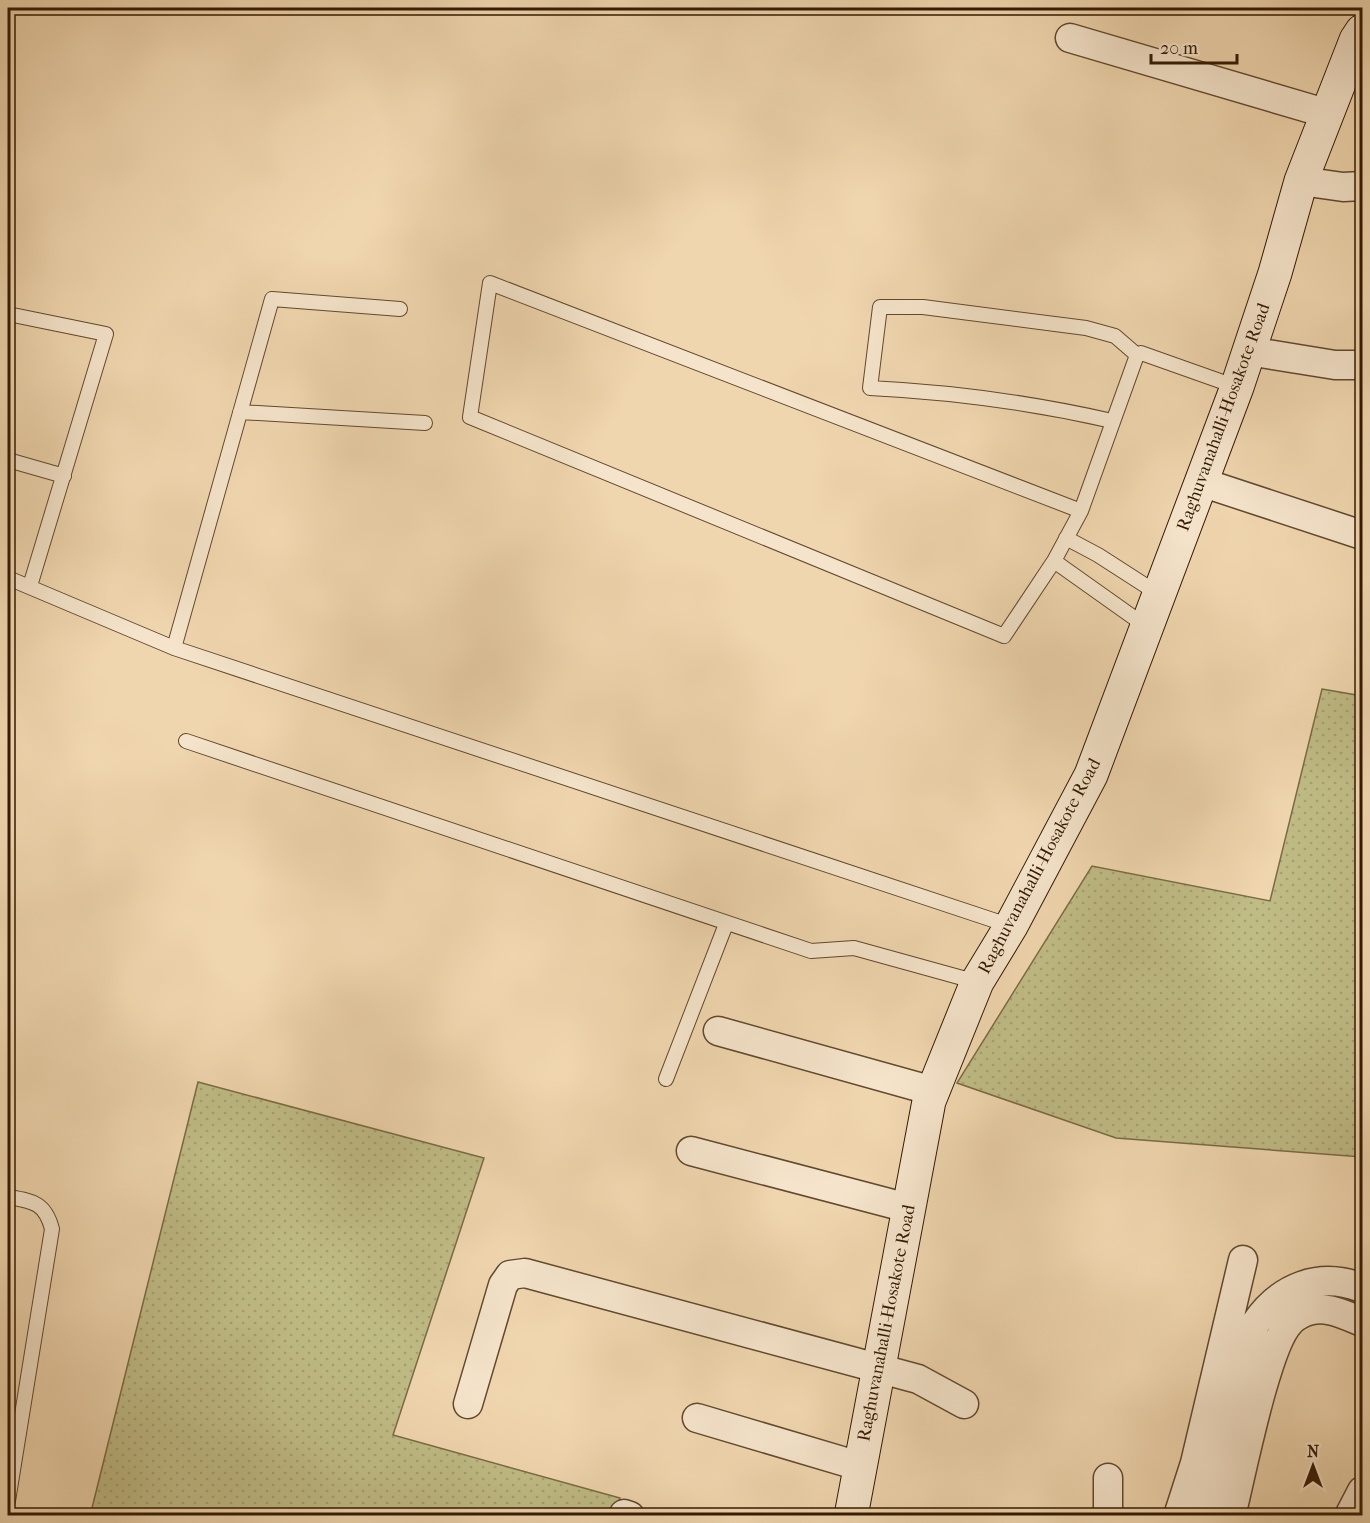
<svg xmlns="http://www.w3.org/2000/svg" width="1370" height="1523" font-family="'IM FELL French Canon',serif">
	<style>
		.grass { fill: url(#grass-dots); stroke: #7a6b44; stroke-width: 1.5 }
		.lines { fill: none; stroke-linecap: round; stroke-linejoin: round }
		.lane-casing { stroke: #62492e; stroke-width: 16 }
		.street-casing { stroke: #62492e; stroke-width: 31 }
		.secondary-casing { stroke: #331a03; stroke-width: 35 }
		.lane { stroke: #f5e4cb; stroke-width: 14 }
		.street { stroke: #f5e4cb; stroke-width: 28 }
		.secondary { stroke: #f5e4cb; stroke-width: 33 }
		.labels { text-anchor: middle; stroke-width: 6; stroke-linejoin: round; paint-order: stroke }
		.street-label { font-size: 18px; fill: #331a03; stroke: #f5e4cb }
	</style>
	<defs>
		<pattern id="grass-dots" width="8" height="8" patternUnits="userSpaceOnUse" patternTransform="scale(1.5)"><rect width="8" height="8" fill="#c0bc86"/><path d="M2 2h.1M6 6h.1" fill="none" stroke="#a5a172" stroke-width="1.8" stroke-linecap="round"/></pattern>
	</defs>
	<rect width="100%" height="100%" fill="#f0d6af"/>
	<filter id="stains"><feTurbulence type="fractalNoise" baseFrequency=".00333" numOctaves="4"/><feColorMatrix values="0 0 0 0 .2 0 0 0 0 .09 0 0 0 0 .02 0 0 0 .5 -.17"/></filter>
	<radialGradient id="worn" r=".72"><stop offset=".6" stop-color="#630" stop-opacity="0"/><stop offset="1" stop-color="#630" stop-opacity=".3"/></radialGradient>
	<path class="grass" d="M1322,689L1362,696V1157L1116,1138L957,1083L1092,866L1270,901Z
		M198,1082L484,1158L393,1435L620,1498L614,1515L90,1516Z"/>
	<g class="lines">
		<g class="lane-casing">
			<path id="lane" d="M8,314L106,334L30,586
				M240,412L425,423
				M1112,421C1033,403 951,392 870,388L880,307H923L1086,328L1115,336L1137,355
				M8,460L64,476
				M1081,511L490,283L470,417L1004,636L1054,561L1147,627
				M1066,538L1098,555L1157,593
				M1054,561L1081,511L1137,355L1141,353L1237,387
				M8,578L174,648L1011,926
				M174,648L272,299L400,309
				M186,741L811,951L854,948L977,982
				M666,1079L726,924
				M8,1197C32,1201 45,1202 52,1229L8,1501"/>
		</g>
		<g class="street-casing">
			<path id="street" d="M1070,38L1325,113
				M1301,181L1343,187L1362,186
				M1248,351L1335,365H1362
				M1201,482L1362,535
				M718,1031L933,1091
				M691,1151L908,1208
				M468,1404L503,1285L510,1275L525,1273L918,1379L964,1404
				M697,1418L859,1466
				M624,1514L630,1516
				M1108,1516V1478
				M1178,1516L1195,1463L1243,1260
				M1204,1516L1255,1324C1280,1287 1319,1271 1362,1288
				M1231,1516C1241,1477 1266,1346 1290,1322C1293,1318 1301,1314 1305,1312C1325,1304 1345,1315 1362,1322
				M1349,1516L1362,1491"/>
		</g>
		<g class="secondary-casing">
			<path id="secondary" d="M851,1516L929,1101L977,982L1011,926L1091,775L1237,387L1275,273L1301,181L1356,40L1362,31"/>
		</g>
		<use href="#lane" class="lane"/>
		<use href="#street" class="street"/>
		<use href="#secondary" class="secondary"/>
	</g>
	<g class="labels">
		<g class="street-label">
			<text transform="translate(1223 417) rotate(-70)" y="6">Raghuvanahalli-Hosakote Road</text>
			<text transform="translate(1039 866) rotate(-62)" y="6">Raghuvanahalli-Hosakote Road</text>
			<text transform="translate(886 1323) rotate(-79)" y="6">Raghuvanahalli-Hosakote Road</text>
		</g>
	</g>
	<rect width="1370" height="1523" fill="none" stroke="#f0d6af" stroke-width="30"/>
	<rect x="9" y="9" width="1352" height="1505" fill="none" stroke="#331a03" stroke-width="3"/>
	<rect x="15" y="15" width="1340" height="1493" fill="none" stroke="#331a03" stroke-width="1.5"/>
	<g transform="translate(1313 1466)" stroke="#f5e4cb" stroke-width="4.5" paint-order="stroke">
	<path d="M0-4.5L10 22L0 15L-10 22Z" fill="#331a03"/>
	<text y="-9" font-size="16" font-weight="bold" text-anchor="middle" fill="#331a03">N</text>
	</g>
	<path d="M1151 54v9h86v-9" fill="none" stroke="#331a03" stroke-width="3"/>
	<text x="1160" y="54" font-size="18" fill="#331a03" stroke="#f5e4cb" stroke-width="4.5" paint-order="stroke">20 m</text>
	<rect width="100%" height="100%" filter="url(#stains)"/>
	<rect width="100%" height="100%" fill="url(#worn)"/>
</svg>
